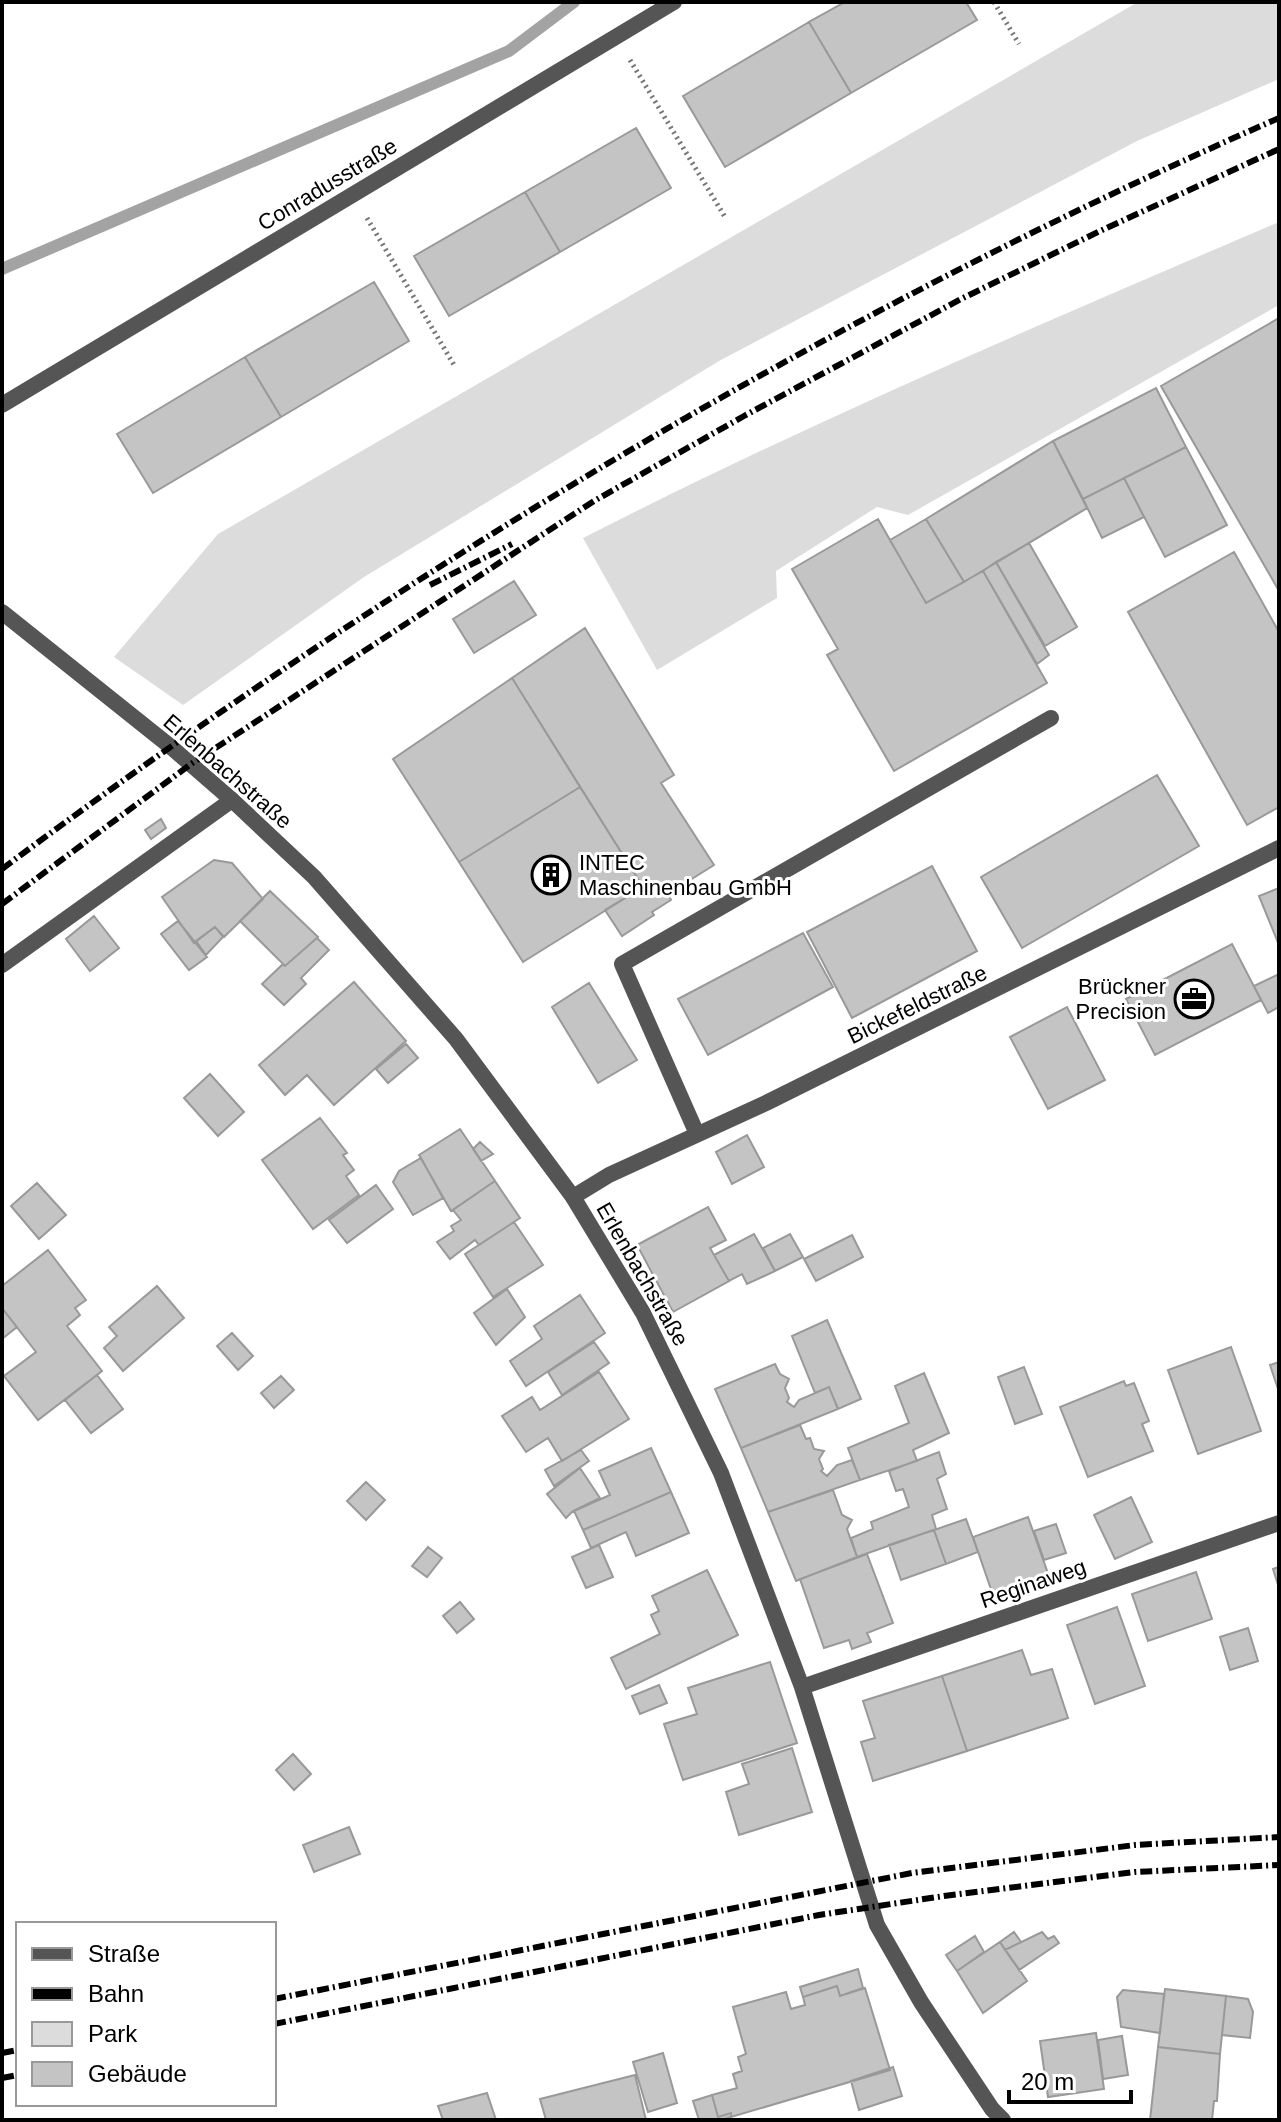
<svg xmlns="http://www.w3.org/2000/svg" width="1281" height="2122" font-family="Helvetica,sans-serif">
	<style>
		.green { fill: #dcdcdc }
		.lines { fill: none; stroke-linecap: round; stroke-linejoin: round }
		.stream { stroke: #a3a3a3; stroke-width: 12 }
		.building { fill: #c4c4c4; stroke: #999; stroke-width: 2 }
		.path { stroke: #777; stroke-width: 5; stroke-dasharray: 2 4; stroke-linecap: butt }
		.lane { stroke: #555; stroke-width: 16 }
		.street { stroke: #555; stroke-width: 16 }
		.rail { stroke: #000; stroke-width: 6; stroke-dasharray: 12 4 2 4; stroke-linecap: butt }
		.labels { text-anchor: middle; stroke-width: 6; stroke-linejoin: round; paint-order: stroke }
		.street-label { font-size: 22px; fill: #000; stroke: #fff }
		.poi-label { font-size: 22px; fill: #000; stroke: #fff; text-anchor: start }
	</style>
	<rect width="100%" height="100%" fill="#fff"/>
	<path class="green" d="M1138,2H1279V79L1137,141L719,361L364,577L183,705L114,657L218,534Z
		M1279,222V305L908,515L877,507L776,571L777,598L657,670L583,538C810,422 1045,322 1279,222Z"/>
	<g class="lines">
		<path class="stream" d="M2,269L509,51L574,2"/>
	</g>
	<path class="building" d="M845,2H966L977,20L851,93L809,22Z
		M809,22L851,93L725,167L683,96Z
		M636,128L671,188L560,252L525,192Z
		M525,192L560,252L449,316L414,256Z
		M374,282L409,341L281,417L245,357Z
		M1279,318V591L1161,386Z
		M245,357L281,417L153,493L117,434Z
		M1156,388L1186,447L1083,499L1053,441Z
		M1053,441L1087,508L964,582L926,519Z
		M1186,447L1227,525L1165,557L1124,478Z
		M1124,478L1144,517L1102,538L1083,499Z
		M878,519L926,603L983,571L1047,683L894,771L827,655L838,649L792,569Z
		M926,519L964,582L926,603L890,540Z
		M1029,543L1077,627L1045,646L996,562Z
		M1234,552L1279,632V807L1247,825L1128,612Z
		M996,562L1049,655L1037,664L983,571Z
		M514,581L536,615L474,653L453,619Z
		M585,628L674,775L661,783L714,865L668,894L671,900L652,912L654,915L622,936L605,910L643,887L512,678Z
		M512,678L580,787L459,862L393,759Z
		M1157,775L1199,846L1022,948L981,877Z
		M580,787L643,887L523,962L459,862Z
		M161,819L166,828L151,839L145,830Z
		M214,860L232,863L263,899L224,937L215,927L194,943L162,897Z
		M932,866L977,951L852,1018L807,932Z
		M1279,888V945L1259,896Z
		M270,891L318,937L285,966L240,921Z
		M94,916L119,948L90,971L66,939Z
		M178,921L207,957L189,970L161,934Z
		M215,927L223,937L206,955L196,941Z
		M803,933L833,987L708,1055L678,999Z
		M317,938L329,950L301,978L306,984L284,1005L262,984L283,964L285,966Z
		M1232,944L1261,1000L1155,1055L1126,999Z
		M1279,974V1007L1268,1013L1254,986Z
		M354,982L406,1041L334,1105L307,1075L285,1095L259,1065Z
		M589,983L637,1060L598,1083L552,1007Z
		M1067,1007L1105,1080L1048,1109L1010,1037Z
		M406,1044L418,1058L388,1083L376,1069Z
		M210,1074L244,1112L218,1136L184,1098Z
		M320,1118L347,1153L343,1155L354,1170L346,1176L359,1195L313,1229L262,1160Z
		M460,1129L495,1181L451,1211L419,1155Z
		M747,1135L764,1167L732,1184L716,1152Z
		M480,1142L493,1154L481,1161L473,1149Z
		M421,1158L443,1198L413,1215L393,1182L399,1171Z
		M495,1181L520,1218L479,1245L475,1240L450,1259L437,1242L454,1231L451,1226L461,1220L453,1210Z
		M37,1183L66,1215L39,1239L11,1206Z
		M376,1185L393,1209L347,1243L329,1220Z
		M708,1207L726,1240L710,1248L729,1281L673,1312L637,1245Z
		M514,1222L543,1265L493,1297L465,1254Z
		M754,1234L775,1271L747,1284L742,1274L729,1281L714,1255Z
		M790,1234L803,1257L775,1271L763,1248Z
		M852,1235L863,1257L816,1281L804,1259Z
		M48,1250L86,1300L75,1308L80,1315L67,1326L102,1371L38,1420L4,1376L36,1352L2,1308V1286Z
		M157,1286L184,1318L123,1371L104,1348L117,1336L109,1327Z
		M507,1289L525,1317L496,1345L474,1313Z
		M580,1295L605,1333L526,1386L510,1361L542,1339L534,1326Z
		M2,1308L17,1327L2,1339Z
		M827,1320L861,1399L838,1409L829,1387L815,1393L792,1336Z
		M232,1333L253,1356L238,1370L217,1346Z
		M594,1342L609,1363L562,1395L548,1372Z
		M1231,1347L1261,1431L1198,1454L1168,1370Z
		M1279,1362V1392L1270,1365Z
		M775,1364L780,1374L789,1379L785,1388L789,1398L787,1402L794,1407L799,1400L829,1387L838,1409L741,1448L715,1389Z
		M1024,1367L1042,1414L1015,1424L998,1377Z
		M599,1372L629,1419L562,1461L548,1438L526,1452L502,1416L532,1397L540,1410Z
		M924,1373L949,1433L913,1450L917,1461L860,1480L848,1448L909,1423L895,1386Z
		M97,1375L123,1409L91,1433L65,1400Z
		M281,1376L294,1390L274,1408L261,1393Z
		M1124,1381L1126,1386L1134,1383L1149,1421L1142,1424L1153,1451L1088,1477L1060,1407Z
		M800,1425L806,1439L810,1438L814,1449L824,1451L819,1459L823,1469L821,1471L827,1476L837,1465L852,1460L860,1480L768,1512L741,1448Z
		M651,1448L671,1492L583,1530L574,1511L610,1495L599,1471Z
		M581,1450L589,1461L554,1486L545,1470Z
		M939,1452L946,1474L937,1479L947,1509L932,1515L936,1529L857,1557L851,1538L873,1529L871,1522L909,1507L903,1489L896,1491L889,1471Z
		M580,1468L600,1498L573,1511L566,1518L547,1494Z
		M366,1482L385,1500L366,1520L347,1501Z
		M833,1490L842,1515L852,1520L847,1529L857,1557L796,1581L768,1512Z
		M671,1492L689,1533L636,1556L626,1532L591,1548L583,1530Z
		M1131,1497L1152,1542L1115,1559L1094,1515Z
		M1028,1517L1051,1582L995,1601L973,1537Z
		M966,1519L978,1552L946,1564L934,1530Z
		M1056,1524L1066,1553L1044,1560L1034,1531Z
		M934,1530L946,1564L901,1580L889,1545Z
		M599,1545L613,1577L586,1588L572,1557Z
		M428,1547L442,1558L427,1577L412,1566Z
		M867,1554L893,1623L867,1633L871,1642L852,1649L849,1640L824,1648L800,1579Z
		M1279,1567V1588L1273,1569Z
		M707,1570L738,1635L626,1689L611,1658L660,1634L651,1615L659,1611L652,1596Z
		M1196,1572L1212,1619L1148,1641L1132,1594Z
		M460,1602L474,1619L457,1633L443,1616Z
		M1117,1607L1145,1686L1095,1704L1067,1625Z
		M1248,1628L1258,1661L1230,1670L1220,1637Z
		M1022,1650L1031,1675L1052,1669L1068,1718L967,1751L942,1676Z
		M770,1662L797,1743L683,1780L664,1724L697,1714L688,1688Z
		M942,1676L967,1751L873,1781L861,1742L875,1738L863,1701Z
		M659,1685L667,1703L640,1714L632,1696Z
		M792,1748L812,1812L739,1835L726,1792L749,1784L742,1764Z
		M293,1754L311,1774L294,1790L276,1770Z
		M349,1827L360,1854L314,1872L303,1845Z
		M1014,1932L1021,1942L1005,1950L1000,1942Z
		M1042,1932L1048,1939L1054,1936L1059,1943L1019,1970L1005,1950Z
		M975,1936L984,1952L957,1971L946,1955Z
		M1000,1942L1027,1981L983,2013L957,1971Z
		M858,1969L863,1988L840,1996L837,1986L803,1997L800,1987Z
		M837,1986L840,1996L865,1988L890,2070L731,2117V2113L718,2117L712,2095L737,2088L733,2074L742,2071L738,2057L746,2054L733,2007L786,1992L791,2009L805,2005L803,1997Z
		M1165,1989L1226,1996L1220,2054L1158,2047Z
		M1123,1990L1164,1994L1160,2033L1121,2027L1117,1997Z
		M1226,1996L1248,1999L1253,2012L1250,2038L1222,2035Z
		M1096,2033L1104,2089L1048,2097L1040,2041Z
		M1122,2036L1128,2075L1103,2079L1098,2040Z
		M1158,2047L1220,2054L1217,2101H1214L1212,2120H1150Z
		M663,2053L677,2103L648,2112L633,2062Z
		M893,2067L902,2096L859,2110L851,2081Z
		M635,2075L646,2120H546L540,2099Z
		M487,2093L496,2120H443L438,2106Z
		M712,2095L718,2117L731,2113V2117L721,2120H699L693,2101Z"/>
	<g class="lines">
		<path class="path" d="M994,2L1019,44
			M630,60L725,217
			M367,218L454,365"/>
		<path class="lane" d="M2,965L232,800
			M697,1134L622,964L1051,718
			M573,1197L609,1175L766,1103L1279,848"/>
		<path class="street" d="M2,405L674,2
			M2,612L171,747L232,800L314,877L456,1039L573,1197L643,1313L721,1473L802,1687L877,1925L921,2002L992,2109L1003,2120
			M802,1687L1279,1523"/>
		<path class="rail" d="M430,585L512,544
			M2,869C399,573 825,316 1279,118
			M2,904L191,764L594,501L744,416L961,299L1100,231L1279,149
			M274,1999L912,1873L1135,1845L1279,1837
			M274,2024L819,1915L944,1896L1135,1872L1279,1865
			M2,2053L18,2050
			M2,2078L18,2075"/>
	</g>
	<defs>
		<g id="building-ring" transform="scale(2)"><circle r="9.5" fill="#fff" stroke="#000" stroke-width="1.5"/><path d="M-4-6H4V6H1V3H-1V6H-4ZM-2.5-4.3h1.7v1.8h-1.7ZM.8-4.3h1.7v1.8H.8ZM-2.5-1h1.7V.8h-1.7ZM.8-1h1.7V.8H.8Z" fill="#000"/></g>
		<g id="office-ring" transform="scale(2)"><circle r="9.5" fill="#fff" stroke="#000" stroke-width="1.5"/><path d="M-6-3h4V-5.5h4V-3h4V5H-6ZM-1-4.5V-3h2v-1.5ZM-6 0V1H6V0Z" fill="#000"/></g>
	</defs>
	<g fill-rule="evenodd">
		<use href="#building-ring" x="551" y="875"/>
		<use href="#office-ring" x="1194" y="999"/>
	</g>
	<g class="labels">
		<g class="street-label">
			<text transform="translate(327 184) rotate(-31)" y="8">Conradusstraße</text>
			<text transform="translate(228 771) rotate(41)" y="8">Erlenbachstraße</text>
			<text transform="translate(917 1004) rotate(-26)" y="8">Bickefeldstraße</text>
			<text transform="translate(643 1274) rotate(60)" y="8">Erlenbachstraße</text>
			<text transform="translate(1033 1583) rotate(-19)" y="8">Reginaweg</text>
		</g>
		<g class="poi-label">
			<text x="579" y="870">INTEC<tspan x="579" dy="25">Maschinenbau GmbH</tspan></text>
			<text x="1166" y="994" text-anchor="end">Brückner<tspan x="1166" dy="25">Precision</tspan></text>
		</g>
	</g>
	<rect width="1281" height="2122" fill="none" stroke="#000000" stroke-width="8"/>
	<rect x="16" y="1922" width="260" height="184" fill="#ffffff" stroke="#999999" stroke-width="2"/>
	<rect x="32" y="1948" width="40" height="12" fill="#555555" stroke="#999999" stroke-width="2"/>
	<text x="88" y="1962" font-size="24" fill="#000000">Straße</text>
	<rect x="32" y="1988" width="40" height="12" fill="#000000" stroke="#999999" stroke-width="2"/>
	<text x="88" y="2002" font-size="24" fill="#000000">Bahn</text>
	<rect x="32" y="2022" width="40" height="24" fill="#dcdcdc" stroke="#999999" stroke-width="2"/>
	<text x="88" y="2042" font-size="24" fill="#000000">Park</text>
	<rect x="32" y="2062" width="40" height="24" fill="#c4c4c4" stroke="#999999" stroke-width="2"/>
	<text x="88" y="2082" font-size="24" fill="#000000">Gebäude</text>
	<path d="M1009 2090v12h122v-12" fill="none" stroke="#000000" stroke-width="4"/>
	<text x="1021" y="2090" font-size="24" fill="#000000" stroke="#ffffff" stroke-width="6" paint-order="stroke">20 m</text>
</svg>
